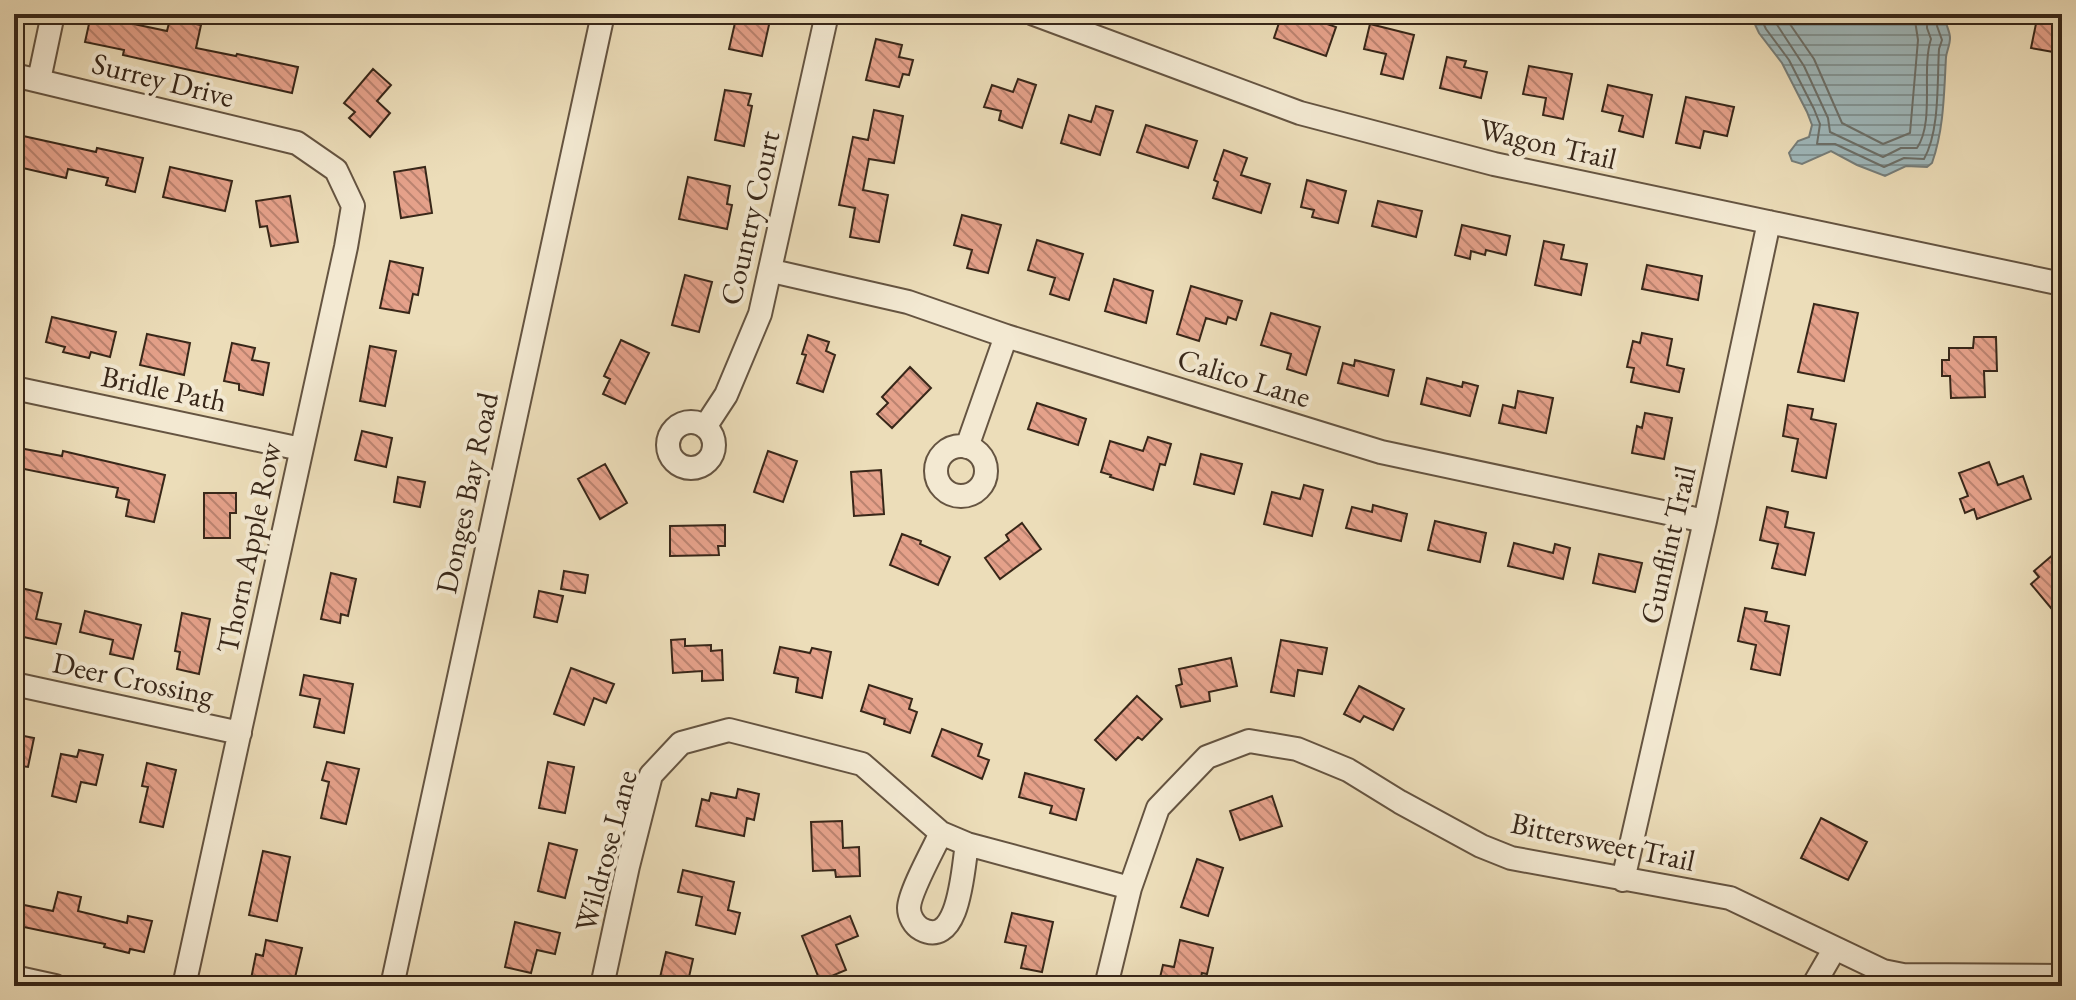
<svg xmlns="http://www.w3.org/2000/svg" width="2076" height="1000" font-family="'EB Garamond',serif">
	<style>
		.water { fill: url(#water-rules); stroke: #767e7a; stroke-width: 2 }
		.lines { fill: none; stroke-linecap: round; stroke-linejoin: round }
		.shore { stroke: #6c706a; stroke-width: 2 }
		.building { fill: url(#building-back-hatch); stroke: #382719; stroke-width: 2 }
		.minor-casing { stroke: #655441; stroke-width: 26 }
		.minor { stroke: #f3e9d2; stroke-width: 22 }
		.labels { text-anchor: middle; stroke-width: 8; stroke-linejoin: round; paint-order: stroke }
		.street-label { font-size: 30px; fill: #382719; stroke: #f3e9d2 }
	</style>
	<defs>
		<pattern id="water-rules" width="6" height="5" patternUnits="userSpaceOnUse" patternTransform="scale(2)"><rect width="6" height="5" fill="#9fb8bb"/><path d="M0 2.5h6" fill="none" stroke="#839697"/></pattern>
		<pattern id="building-back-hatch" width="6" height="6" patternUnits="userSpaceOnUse" patternTransform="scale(2)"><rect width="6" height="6" fill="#e5a18a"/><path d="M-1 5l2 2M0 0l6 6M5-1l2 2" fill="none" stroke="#bb8370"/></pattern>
	</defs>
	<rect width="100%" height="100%" fill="#ecddb9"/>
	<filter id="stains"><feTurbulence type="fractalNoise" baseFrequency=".0025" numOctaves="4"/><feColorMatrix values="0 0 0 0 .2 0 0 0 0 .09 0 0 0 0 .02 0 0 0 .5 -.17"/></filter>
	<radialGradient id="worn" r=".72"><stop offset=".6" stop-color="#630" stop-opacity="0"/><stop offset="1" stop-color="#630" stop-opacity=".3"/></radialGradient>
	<path class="water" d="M1750,14H1945C1944,24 1950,29 1950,38C1950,45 1947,50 1946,57C1944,93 1944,129 1932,163L1927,167L1906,166L1885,176L1857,165L1831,151L1802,164L1792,161L1789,153L1798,141L1809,137L1812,125L1807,112L1782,63L1759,33Z"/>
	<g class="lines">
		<path class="shore" d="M1759,14L1766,29L1789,60L1814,109L1820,124L1817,144H1835L1884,167L1904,158L1924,159C1940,131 1937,81 1939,49L1942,40L1937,26V14
			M1770,14L1804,66L1828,118L1830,132L1883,157L1901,148H1917C1935,121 1921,70 1931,39L1927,28V14
			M1783,14L1814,59L1842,123L1883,144L1910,133L1918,40L1914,14"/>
	</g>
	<path class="building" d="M737,14L771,16L762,56L729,49Z
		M1282,14H1298L1336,27L1326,56L1274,38Z
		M2038,14H2062L2059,53L2031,48Z
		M91,15L167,31L170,19L201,25L196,48L236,56L237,54L298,67L292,93L123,55L124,50L85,42Z
		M1370,24L1414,35L1403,79L1381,74L1386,54L1364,49Z
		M876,39L902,45L899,57L913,60L909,75L903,74L899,87L866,80Z
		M1447,57L1466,61L1464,67L1487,72L1481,98L1440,88Z
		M1529,66L1572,74L1563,119L1543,115L1546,98L1523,94Z
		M373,69L391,85L377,101L390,113L370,137L349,118L355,112L344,103Z
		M1018,79L1036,85L1022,128L999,120L1001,111L984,107L992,85L1013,92Z
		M1608,85L1652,95L1643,137L1619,131L1623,116L1602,111Z
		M725,90L751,94L748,105L752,106L744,146L715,140Z
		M1686,97L1734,107L1727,136L1704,131L1700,148L1676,143Z
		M1096,106L1113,111L1100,155L1061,143L1069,115L1091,122Z
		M874,110L903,116L894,163L869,159L863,190L888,195L879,242L850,237L855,208L839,205L853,137L868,140Z
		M1146,125L1197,141L1188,168L1137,152Z
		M14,134L96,152L97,148L143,158L135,192L106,185L108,178L68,169L66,178L14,166Z
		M1224,150L1247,158L1241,175L1270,184L1261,213L1213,198L1218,182L1214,180Z
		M170,167L232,181L225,211L163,197Z
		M425,167L432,213L401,218L394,172Z
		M688,177L730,186L727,204L732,205L727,229L679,219Z
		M1307,180L1346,191L1338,223L1312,217L1314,210L1301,207Z
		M290,196L298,242L271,246L267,226L260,227L256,201Z
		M1378,201L1422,211L1416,237L1372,226Z
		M962,215L1001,225L988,273L967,268L972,250L954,245Z
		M1462,225L1510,236L1506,255L1486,250L1485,255L1471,251L1470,259L1455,255Z
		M1037,240L1083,254L1069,300L1050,294L1055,278L1028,270Z
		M1544,241L1564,245L1561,259L1587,264L1581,295L1535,285Z
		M390,261L423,268L418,295L413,294L409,313L380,308Z
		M1647,265L1702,276L1698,300L1642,289Z
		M685,275L712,282L699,332L672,325Z
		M1114,279L1153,291L1146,323L1105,311Z
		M1191,286L1242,301L1236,320L1228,317L1226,324L1206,318L1199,341L1177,334Z
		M1814,304L1858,313L1844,381L1798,372Z
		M1271,313L1320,327L1306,375L1287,369L1291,354L1261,345Z
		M52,317L116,332L110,357L91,352L89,358L63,352L65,347L46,342Z
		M1642,333L1672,339L1667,365L1684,369L1679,392L1631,382L1634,368L1627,367L1633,341L1640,343Z
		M147,334L190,343L184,375L140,365Z
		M808,335L829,342L826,351L835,355L823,392L797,383L806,355L802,354Z
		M1974,337H1996L1997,371H1984L1985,397L1951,398L1950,376H1942V360H1949V348H1973Z
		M621,340L649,353L625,404L603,394L610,379L604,376Z
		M232,343L255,348L252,360L269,363L263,395L239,390V384L224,381Z
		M370,346L396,351L385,406L360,401Z
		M1355,360L1394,370L1388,396L1338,383L1343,363L1354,366Z
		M910,367L931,388L892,428L877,414L888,403L882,397Z
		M1427,378L1462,387L1463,382L1478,386L1470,416L1421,404Z
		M1518,391L1553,398L1546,433L1499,423L1503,405L1515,408Z
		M1037,403L1086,419L1078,445L1028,429Z
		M1788,405L1813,409L1811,419L1836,424L1826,478L1792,471L1798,439L1783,436Z
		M1645,413L1672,418L1664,459L1632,453L1637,426L1642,428Z
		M362,431L392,438L386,467L355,460Z
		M1148,437L1171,444L1165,465L1160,464L1153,490L1110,477L1111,475L1101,472L1110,441L1143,451Z
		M14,447L62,456L63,451L165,475L154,522L126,516L129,500L116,497L118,488L14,467Z
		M768,451L797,461L783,502L754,492Z
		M1201,454L1242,464L1234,494L1194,484Z
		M1989,462L1998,485L2023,476L2031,499L1977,519L1974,509L1965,513L1960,499L1968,496L1959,473Z
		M605,464L627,503L600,519L578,479Z
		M881,470L884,514L854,516L851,472Z
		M398,477L425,482L420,507L394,502Z
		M1304,485L1323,490L1312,536L1264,524L1272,492L1300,499Z
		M204,493H236V513H230V538H204Z
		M1373,505L1407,514L1401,541L1346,528L1352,507L1372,512Z
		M1767,507L1788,512L1785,527L1814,533L1805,575L1772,568L1778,544L1760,540Z
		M1435,521L1486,533L1480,562L1428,550Z
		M1022,523L1041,549L1000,579L985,558L1009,540L1006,535Z
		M725,525V546H718L719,555L670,556V526Z
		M902,534L921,541L920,544L950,557L938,585L890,565Z
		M1514,543L1553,553L1555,544L1570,548L1563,579L1508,566Z
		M2062,547V598L2051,608L2031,584L2039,577L2034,571Z
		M1599,554L1642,563L1635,592L1593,583Z
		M564,571L588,575L585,593L561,589Z
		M331,573L356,579L348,616L341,614L340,623L321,619Z
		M17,587L42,593L36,619L61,624L56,644L14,635V600Z
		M539,591L563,596L557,622L534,617Z
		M1745,608L1767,612L1765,621L1789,626L1780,675L1751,669L1756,645L1738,641Z
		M85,611L141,625L133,659L110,654L113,640L80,632Z
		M182,613L210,619L199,674L177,669L180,652L175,651Z
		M685,639V646L711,645V651L722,650L723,680L702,681V671L673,673L671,640Z
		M1281,640L1327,648L1322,674L1298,670L1294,696L1271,692Z
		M780,647L810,653L812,648L831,652L822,698L796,692L798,678L774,673Z
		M1231,658L1237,686L1209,692L1210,701L1181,707L1176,686L1182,684L1179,669Z
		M571,668L614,684L606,703L594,698L584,725L554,714Z
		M304,675L353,684L344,733L314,727L320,699L300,695Z
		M869,685L912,699L909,709L917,712L910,733L884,724L885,719L861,711Z
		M1359,686L1404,709L1393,730L1364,716L1360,722L1344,714Z
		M1137,696L1162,719L1142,740L1138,737L1116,760L1095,740Z
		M942,729L982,744L978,756L989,760L982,779L932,756Z
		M14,734L34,738L28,767L14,765Z
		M79,750L103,755L96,785L81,782L76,802L52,796L61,754L77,757Z
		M327,762L359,769L346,824L321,818L329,782L322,780Z
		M548,762L574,767L565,813L539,808Z
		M147,763L176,770L163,827L140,822L148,787L142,786Z
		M1025,773L1084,789L1076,820L1050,813L1052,806L1019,797Z
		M738,789L759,794L754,820L747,818L744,836L696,826L702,799L709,801L711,793L736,798Z
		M1272,796L1282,826L1240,840L1230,811Z
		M1821,818L1867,842L1848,880L1801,858Z
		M842,821L843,848L859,847L860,876L836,877L835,870L813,871L811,822Z
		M549,843L577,850L565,898L538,891Z
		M263,851L290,857L277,921L249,915Z
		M1197,859L1223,868L1208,916L1181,907Z
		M683,870L734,882L728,910L740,913L735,934L696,925L702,897L678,892Z
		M58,892L81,897L78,911L127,923L128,916L152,921L144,952L130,949L129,953L104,947L105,944L19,926L24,905L53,911Z
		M1012,913L1053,922L1042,972L1021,968L1026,946L1005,942Z
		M850,916L858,936L836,945L846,970L820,981L802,936Z
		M515,922L560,933L555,954L537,950L531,973L505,967Z
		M266,940L302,948L293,986L251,979L256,954L263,956Z
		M1180,940L1213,948L1207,974L1202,973L1199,986H1158L1163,965L1174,967Z
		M666,952L693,959L687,986H658Z"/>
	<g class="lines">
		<g class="minor-casing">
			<path id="minor" d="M1034,14L1300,113L1494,164L2062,284
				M14,75L297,143L336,170L353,206L346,247L184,986
				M39,80L53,14
				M772,271L908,302L1006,336L1381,452L1705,521
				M14,388L301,449
				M668 445a23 23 0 1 1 46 0a23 23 0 1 1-46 0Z
				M705,427L726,395L760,314L827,14
				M936 471a25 25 0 1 1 50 0a25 25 0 1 1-50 0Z
				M967,447L1006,336
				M14,684L240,733
				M941,833C934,848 909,893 909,908C909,916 914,925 921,929C960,950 963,866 967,844
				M1623,880L1705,521L1769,222
				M14,977L55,986
				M392,986L603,14
				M602,986L628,866L651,775L681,743L729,730L862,764L941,833L967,844L1130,888
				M1106,986L1130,888L1158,808L1207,757L1249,741L1297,749L1348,770L1400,802L1481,846L1511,858L1730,898L1883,971L1903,975L2062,976
				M1813,986L1835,948"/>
		</g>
		<use href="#minor" class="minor"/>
	</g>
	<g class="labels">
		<g class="street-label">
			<text transform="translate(163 80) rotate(14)" y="10">Surrey Drive</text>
			<text transform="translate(1548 144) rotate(13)" y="10">Wagon Trail</text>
			<text transform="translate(750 218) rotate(-77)" y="10">Country Court</text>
			<text transform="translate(1244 378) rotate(17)" y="10">Calico Lane</text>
			<text transform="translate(164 389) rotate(12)" y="10">Bridle Path</text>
			<text transform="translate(467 493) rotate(-78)" y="10">Donges Bay Road</text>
			<text transform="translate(1668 545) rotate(-77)" y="10">Gunflint Trail</text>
			<text transform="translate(249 548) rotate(-78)" y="10">Thorn Apple Row</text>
			<text transform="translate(133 679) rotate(12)" y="10">Deer Crossing</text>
			<text transform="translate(1603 842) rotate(12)" y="10">Bittersweet Trail</text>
			<text transform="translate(606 851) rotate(-75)" y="10">Wildrose Lane</text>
		</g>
	</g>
	<rect width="2076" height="1000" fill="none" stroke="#ecddb9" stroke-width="48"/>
	<rect x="16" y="16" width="2044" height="968" fill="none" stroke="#382719" stroke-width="4"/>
	<rect x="24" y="24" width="2028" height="952" fill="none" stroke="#382719" stroke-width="2"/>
	<rect width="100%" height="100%" filter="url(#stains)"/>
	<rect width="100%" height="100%" fill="url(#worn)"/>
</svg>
